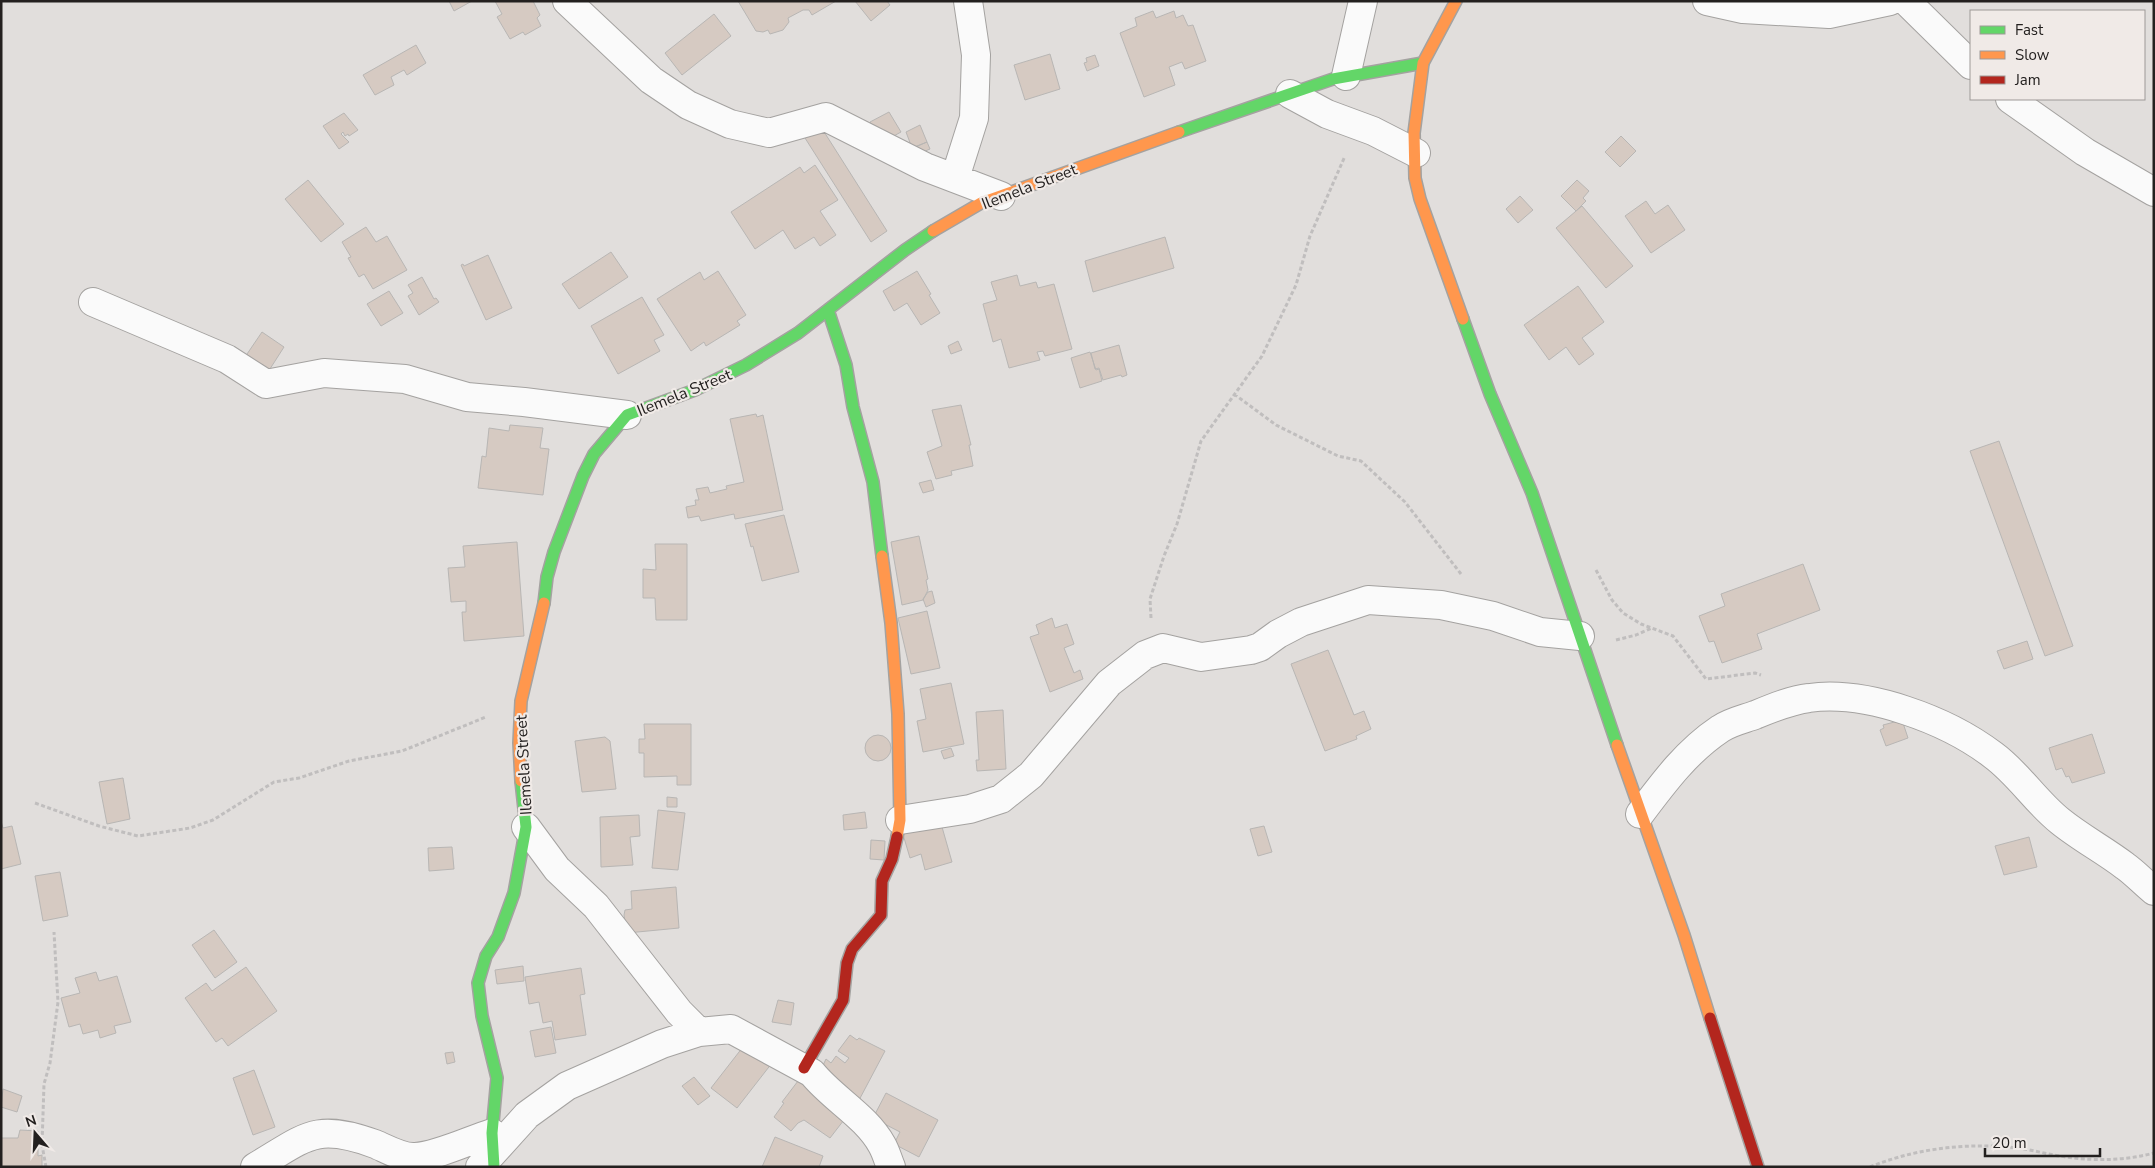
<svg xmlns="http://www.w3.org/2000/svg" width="2155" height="1168" font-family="'Nunito Sans',sans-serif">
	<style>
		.building { fill: #d6cac2; stroke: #b8b6b4 }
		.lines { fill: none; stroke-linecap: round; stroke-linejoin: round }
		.street-casing { stroke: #a4a2a0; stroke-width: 30 }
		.fast-casing { stroke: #a4a2a0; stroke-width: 14 }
		.slow-casing { stroke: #a4a2a0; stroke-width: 14 }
		.jam-casing { stroke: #a4a2a0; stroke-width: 14 }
		.path { stroke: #c0bebe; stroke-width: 3; stroke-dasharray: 4 2.5; stroke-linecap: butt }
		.street { stroke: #fafafa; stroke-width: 28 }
		.fast { stroke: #63d668; stroke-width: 11 }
		.slow { stroke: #ff974d; stroke-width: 11 }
		.jam { stroke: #b3261e; stroke-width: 11 }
		.labels { text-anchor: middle; stroke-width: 4.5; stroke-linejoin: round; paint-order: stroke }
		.street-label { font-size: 16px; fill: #23201f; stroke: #f0eae7 }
	</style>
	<rect width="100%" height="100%" fill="#e1dedc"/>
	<path class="building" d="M449,1H472L454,11Z
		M495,1H533L540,15L537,18L541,26L525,35L523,32L510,39L497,17L502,14Z
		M738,1H836L812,15L809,10H803L788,18L789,22L783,30L770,34L768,30L763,32L756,31Z
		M855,1H887L890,5L871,21Z
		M1153,11L1156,18L1174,11L1176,18L1183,15L1188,26L1193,25L1206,61L1185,69L1182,62L1169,67L1175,85L1144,97L1120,33L1137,26L1135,18Z
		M714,14L731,36L682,75L665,53Z
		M416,45L426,63L407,75L404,70L391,77L394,85L375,95L363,75Z
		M1050,54L1060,89L1025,100L1014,65Z
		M1095,55L1099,66L1087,71L1084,63L1087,62L1086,58Z
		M889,112L901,132L881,143L870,122Z
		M344,113L358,130L349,136L348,134L345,136L343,132L341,134L349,142L339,149L323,126Z
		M920,125L927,142L912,148L906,132Z
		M821,127L887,231L871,242L805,138Z
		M1621,136L1636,151L1620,167L1605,152Z
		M927,142L930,149L916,155L913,148Z
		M815,165L838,200L820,211L836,235L820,246L814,237L795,249L783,230L755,249L731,212L800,167L804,173Z
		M308,180L344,224L321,242L285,199Z
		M1577,180L1589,191L1583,198L1586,201L1576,211L1561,196Z
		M1520,196L1533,210L1518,223L1506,209Z
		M1646,201L1655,214L1668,205L1685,230L1651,253L1625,216Z
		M1582,206L1633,266L1606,288L1556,228Z
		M366,227L376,242L387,236L407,270L373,289L364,274L359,277L348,258L351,257L342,242Z
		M1165,237L1174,268L1093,292L1085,261Z
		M611,252L628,277L579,309L562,284Z
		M488,255L512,308L486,320L461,265L463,264L464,266Z
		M718,271L746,315L737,321L740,325L706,346L704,342L691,351L657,299L700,272L704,280Z
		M917,271L931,294L929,295L940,313L921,325L907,303L894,311L883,291Z
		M1017,275L1020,286L1036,282L1038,288L1054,284L1072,349L1045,356L1043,351L1037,352L1040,360L1009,368L1001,339L993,342L983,304L997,300L991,282Z
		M422,277L434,299L436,298L439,302L419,315L408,296L413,293L408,285Z
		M1578,286L1604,322L1582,338L1594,354L1579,365L1566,347L1549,360L1524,325Z
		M389,291L403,313L381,326L367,304Z
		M642,297L664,335L654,340L660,351L618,374L591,326Z
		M262,332L284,347L268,372L245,357Z
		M958,341L962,350L951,354L948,346Z
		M1119,345L1127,375L1122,377L1121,375L1103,380L1099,368L1095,369L1091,353Z
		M1090,352L1096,370L1099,369L1102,381L1080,388L1071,358Z
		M961,405L971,445H969L973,466L951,471L952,475L936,479L927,452L942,446L932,410Z
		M756,414L757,417L763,415L783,510L735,519L734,514L701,521L699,516L688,518L686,507L696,505L695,500H699L696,489L708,487L710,493L727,489L726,486L744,482L730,419Z
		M510,425L543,428L540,448L549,449L543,495L478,488L482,456L486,457L489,428L509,431Z
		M1999,441L2073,646L2045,656L1970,451Z
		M931,480L934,490L923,493L919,483Z
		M784,515L799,572L762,581L753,546L751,547L745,524Z
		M919,536L928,579L926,580L928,590L923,600L902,605L891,542Z
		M517,542L524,636L464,641L462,612H466V601L451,602L448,568L465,567L463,546Z
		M655,544H687V620H656L655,598H643V569L656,570Z
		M1803,564L1820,610L1757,634L1762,649L1722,663L1714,641L1709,642L1699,616L1725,606L1721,594Z
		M932,591L935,603L926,607L923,599L928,592Z
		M927,611L940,668L911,674L898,618Z
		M1052,618L1055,628L1067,624L1074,644L1064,648L1074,673L1080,670L1083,679L1050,692L1030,637L1039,634L1036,625Z
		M2027,641L2033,659L2004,669L1997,651Z
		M1328,650L1354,715L1364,711L1371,729L1356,736L1357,739L1325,751L1291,664Z
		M951,683L964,744L923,752L917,721L926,719L920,689Z
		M1003,710L1006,769L977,771L976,760H979L976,712Z
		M1902,720L1908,738L1886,746L1880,730L1884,728L1883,725Z
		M644,724H691V785H677V776L644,777V753H639V739H645Z
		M2092,734L2105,773L2072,783L2069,776L2066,777L2062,768L2056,770L2049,748Z
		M865 748a13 13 0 1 1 26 0a13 13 0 1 1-26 0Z
		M605,737L610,741L616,789L582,792L575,741Z
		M951,748L954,756L944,759L941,751Z
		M123,778L130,819L107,824L99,782Z
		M667,797L677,798V807H667Z
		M658,810L685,813L678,870L652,868Z
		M865,812L867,828L844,830L843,815Z
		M639,815L640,836L630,837L633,865L601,867L600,817Z
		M940,820L952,862L925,870L921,854L910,858L902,831Z
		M1,821L3,828L12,826L21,864L1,869Z
		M1264,826L1272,852L1258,856L1250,829Z
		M2029,837L2037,867L2004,875L1995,846Z
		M871,840L885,841L884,860L870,859Z
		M452,847L454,869L429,871L428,848Z
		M60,872L68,916L43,921L35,876Z
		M676,887L679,928L627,933L624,915L625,910L632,909L631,891Z
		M214,930L237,962L215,978L192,945Z
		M523,966L524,981L497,984L495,970Z
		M246,967L277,1011L228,1046L222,1038L216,1042L185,998L206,983L212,991Z
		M581,968L585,994L580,995L586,1035L555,1040L552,1021L543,1023L539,1002L529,1004L525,977Z
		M96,972L99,981L117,976L131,1022L114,1026L116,1033L100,1038L98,1030L83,1034L80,1024L69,1027L61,998L80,993L75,978Z
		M778,1000L794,1003L791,1025L772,1022Z
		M551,1027L556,1053L535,1057L530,1031Z
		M850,1035L857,1040L859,1038L885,1051L858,1102L817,1078L826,1059L831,1063L836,1056L845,1063L849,1058L838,1051Z
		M746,1043L772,1063L737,1108L711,1088Z
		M453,1052L455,1062L447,1064L445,1053Z
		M254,1070L275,1127L253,1135L233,1078Z
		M694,1077L710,1096L698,1105L682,1086Z
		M798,1081L847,1116L830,1138L804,1120L798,1123L791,1131L774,1117L784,1103L782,1102Z
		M3,1089L22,1096L17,1112L1,1107Z
		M886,1093L938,1120L919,1157L894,1144L900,1132L873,1118Z
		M20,1130L38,1131V1156L42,1155V1167H1V1138H18Z
		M775,1137L823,1156L819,1167H762Z"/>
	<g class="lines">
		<g class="street-casing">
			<path id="street" d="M567,1L651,80L688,105L730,124L769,133L826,117L925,167L1001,196
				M1707,1L1743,9L1829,14L1890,1
				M1906,1L1971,65
				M1346,76L1363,1
				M1290,94L1327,114L1373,131L1416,153
				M2010,99L2085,152L2154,192
				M955,178L974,118L976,55L968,1
				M93,302L227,359L266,384L324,373L405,379L467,397L524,402L627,415
				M1640,814C1664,782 1687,751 1720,729C1730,722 1744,719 1755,715C1772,708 1791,700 1809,698C1867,690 1947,720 1993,755C2019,774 2035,801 2060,821C2081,838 2104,850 2125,866C2135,873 2144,883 2154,891
				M900,820L970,809L1001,799L1031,775L1109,683L1145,655L1163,648L1201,657L1251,650L1260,647L1278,634L1301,622L1368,600L1441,605L1493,616L1540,632L1580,636
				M526,827L557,869L596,906L679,1012L699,1032
				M255,1167C306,1137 315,1122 375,1144C387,1149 402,1158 415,1157C437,1156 470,1140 492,1133
				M480,1167L527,1115L567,1086L662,1044L699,1032L731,1029L812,1073C833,1099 866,1116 882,1145C886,1152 888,1160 891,1167"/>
		</g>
		<g class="fast-casing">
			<path id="fast" d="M1179,132L1333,79L1423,63
				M828,310L846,365L853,407L873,482L882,556
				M1463,319L1490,394L1532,493L1617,745
				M544,603L547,577L554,552L583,476L594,454L627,415L695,390L746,365L798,333L905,250L933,231
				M494,1167L492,1133L497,1078L482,1016L478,983L486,956L498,937L514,893L526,827L521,781"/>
		</g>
		<g class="slow-casing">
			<path id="slow" d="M1456,1L1423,63L1414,133L1415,178L1420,199L1463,319
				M933,231L981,203L1179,132
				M882,556L891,623L898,714L900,820L897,837
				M1617,745L1684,935L1710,1018
				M521,781L519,743L521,701L544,603"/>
		</g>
		<g class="jam-casing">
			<path id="jam" d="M1710,1018L1758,1167
				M804,1068L843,1000L847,963L852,949L881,915L882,881L892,859L897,837"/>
		</g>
		<path class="path" d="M1234,394L1276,425L1338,456L1361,461L1405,502L1461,574
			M1596,570L1612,600L1623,613L1641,624L1673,636L1706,679L1755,673L1761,675
			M1151,618L1150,599L1164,556L1177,524L1201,441L1262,356L1296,285L1310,236L1345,156
			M1616,640L1636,635L1652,628
			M35,803L99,826L138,836L190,828L213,820L274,782L299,778L349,761L402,751L486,717
			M46,1167L42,1145L44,1084L50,1063L58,1002L54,932
			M1870,1167C1911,1150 1961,1143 2006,1147C2029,1148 2051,1156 2074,1158C2100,1161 2128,1160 2154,1153"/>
		<use href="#street" class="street"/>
		<use href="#fast" class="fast"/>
		<use href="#slow" class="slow"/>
		<use href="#jam" class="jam"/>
	</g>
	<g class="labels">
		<g class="street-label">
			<text transform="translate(1029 186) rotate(-21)" y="6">Ilemela Street</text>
			<text transform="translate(684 392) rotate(-22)" y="6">Ilemela Street</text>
			<text transform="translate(523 765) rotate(-93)" y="6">Ilemela Street</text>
		</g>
	</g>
	<rect width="2155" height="1168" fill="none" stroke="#23201f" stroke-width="5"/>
	<rect x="1970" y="10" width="175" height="90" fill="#f0eae7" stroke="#9e9997"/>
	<rect x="1980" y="26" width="25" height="8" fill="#63d668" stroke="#9e9997"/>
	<text x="2015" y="35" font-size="15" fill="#23201f">Fast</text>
	<rect x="1980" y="51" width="25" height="8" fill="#ff974d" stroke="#9e9997"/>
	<text x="2015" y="60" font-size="15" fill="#23201f">Slow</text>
	<rect x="1980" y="76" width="25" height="8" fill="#b3261e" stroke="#9e9997"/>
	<text x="2015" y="85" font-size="15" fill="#23201f">Jam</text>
	<g transform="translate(35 1133) rotate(341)" stroke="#f0eae7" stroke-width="4" paint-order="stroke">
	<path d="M0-4L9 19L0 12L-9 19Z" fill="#23201f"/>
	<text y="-8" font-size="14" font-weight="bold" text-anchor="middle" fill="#23201f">N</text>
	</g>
	<path d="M1985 1148v8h115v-8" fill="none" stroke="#23201f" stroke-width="2.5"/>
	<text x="1992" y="1148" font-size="15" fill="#23201f" stroke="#f0eae7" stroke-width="4" paint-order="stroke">20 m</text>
</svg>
